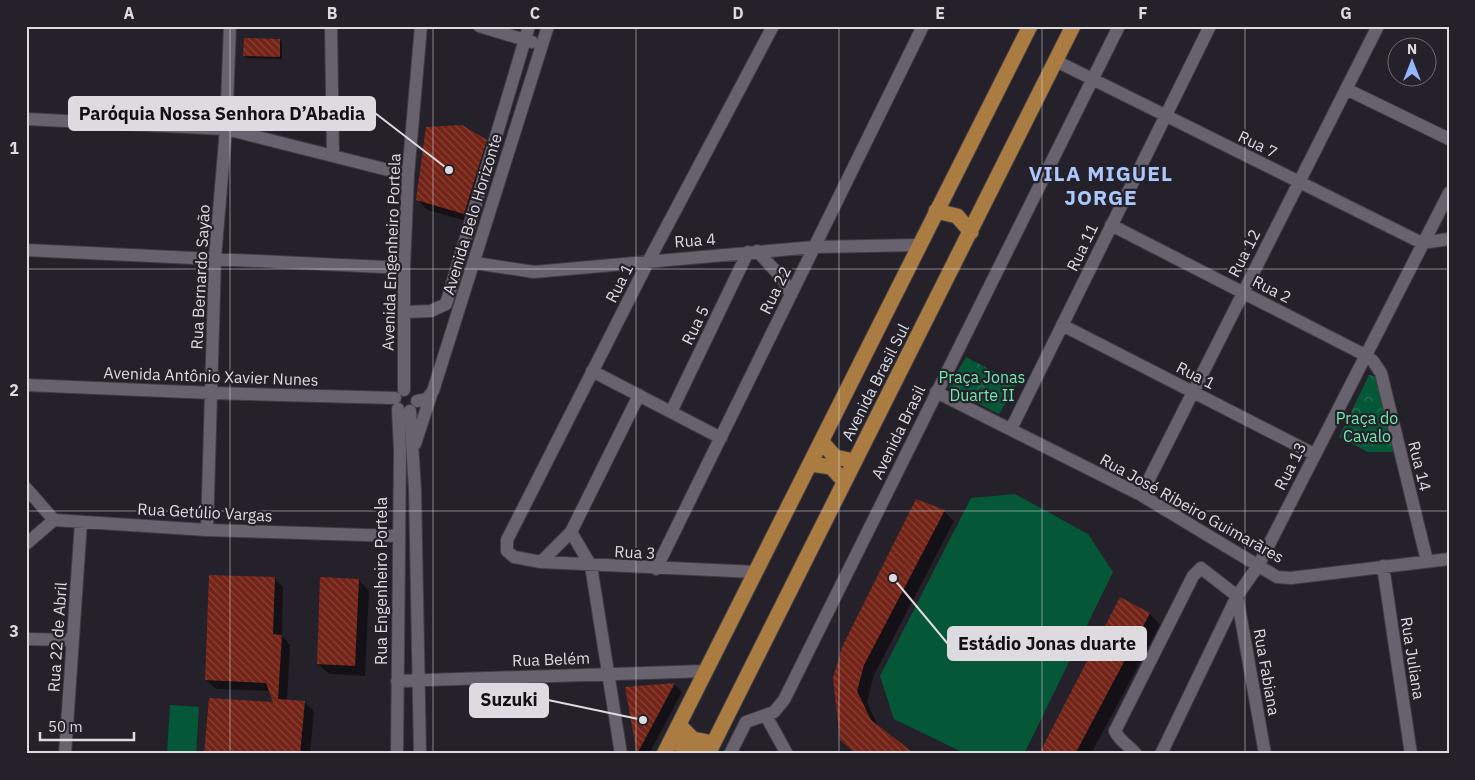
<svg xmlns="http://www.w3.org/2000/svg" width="1475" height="780" font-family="'IBM Plex Sans',sans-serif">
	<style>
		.park { fill: url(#park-crowns) }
		.pitch { fill: #055837 }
		.shadow { fill: #0007 }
		.building { fill: url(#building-back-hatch) }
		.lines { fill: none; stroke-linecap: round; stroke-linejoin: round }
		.minor-casing { stroke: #403c43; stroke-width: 14 }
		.major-casing { stroke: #403c43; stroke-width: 17 }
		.minor { stroke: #67626d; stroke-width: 12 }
		.major { stroke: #aa7c41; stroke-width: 15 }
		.grid { fill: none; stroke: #dddae0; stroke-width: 1; stroke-opacity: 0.55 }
		.labels { text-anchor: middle; stroke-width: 4.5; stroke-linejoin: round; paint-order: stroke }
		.street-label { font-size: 16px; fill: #dddae0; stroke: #25212a }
		.park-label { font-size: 16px; fill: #6cecad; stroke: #25212a }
		.district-label { font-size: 21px; font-weight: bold; letter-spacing: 1px; fill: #abc7fb; stroke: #25212a }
		.leader { fill: none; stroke: #dddae0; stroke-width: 2 }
		.callout-dot { fill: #dddae0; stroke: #25212a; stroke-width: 2 }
		.callout { fill: #dddae0; stroke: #dddae0; stroke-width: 2 }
		.callout-label { font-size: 18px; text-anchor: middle; font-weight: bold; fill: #111 }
		.neatline { fill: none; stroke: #dddae0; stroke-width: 2 }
		.grid-label { font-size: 16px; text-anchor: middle; font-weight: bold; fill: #dddae0 }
	</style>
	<defs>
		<pattern id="park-crowns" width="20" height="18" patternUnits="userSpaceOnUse" patternTransform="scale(1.25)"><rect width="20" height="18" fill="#055837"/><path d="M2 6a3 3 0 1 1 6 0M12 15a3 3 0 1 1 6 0" fill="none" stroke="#296f54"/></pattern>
		<pattern id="building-back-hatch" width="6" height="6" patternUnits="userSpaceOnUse" patternTransform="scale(1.25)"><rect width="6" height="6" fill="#742317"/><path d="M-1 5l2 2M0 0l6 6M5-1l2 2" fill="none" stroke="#874238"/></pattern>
	</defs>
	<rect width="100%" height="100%" fill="#25212a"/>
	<path class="park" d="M966,357L1017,384L999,414L948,388Z
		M1369,375L1378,377L1394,452H1368L1339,437Z"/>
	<path class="pitch" d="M1015,494L1088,534L1113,572L1024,754H966L894,719L880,676L971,498Z
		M170,705L199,707L196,754H167Z"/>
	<path class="shadow" d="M280,40L282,42V59L247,58L244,56Z
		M486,141L496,151L474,223L427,210L417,199Z
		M944,511L954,521L874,675L867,702L879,728L857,754L834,679Z
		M274,578L283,587L282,636L290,645L287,701L304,702L314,711L310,754H205L275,703L270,691L216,689L206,680Z
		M359,580L369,591L365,676L329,674L318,664Z
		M1120,598L1150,614L1160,625L1091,754H1041Z
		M674,684L682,692L649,754H638L627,688Z"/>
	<path class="building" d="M244,38L280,39V57L243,56Z
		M462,125L487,140L464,214L416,200L426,127Z
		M916,499L945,510L864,665L857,691L871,720L915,754H856L840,740L833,678L842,647Z
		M209,575L275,577L273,634L282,635L278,699L305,701L300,754H204L209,698L273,702L266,683L205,680Z
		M320,577L359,579L355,666L317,664Z
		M1120,597L1150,613L1075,754H1039Z
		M675,683L637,754L625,687Z"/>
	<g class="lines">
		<g class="minor-casing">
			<path id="minor" d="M331,26L333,156
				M479,26L532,42
				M1056,61L1422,243L1449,239
				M1346,89L1449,139
				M26,119L226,129L408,175
				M1111,225L1365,355L1373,361L1381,373L1427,561
				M26,250L404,268
				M757,251L783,279L791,295
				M475,263L534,272L814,247L919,245
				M405,312L431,311L446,304L529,26
				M1062,325L1314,454
				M592,371L721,438
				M26,385L212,393L395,398
				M404,390V268L408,175L421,26
				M936,392L1141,495L1277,577L1291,578L1449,559
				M417,401L427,399L433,391L548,26
				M410,411L415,490L420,754
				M671,412L748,252
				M1011,429L1210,26
				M415,444L431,395
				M26,488L54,520L207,530L398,536
				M1141,495L1378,26
				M207,530L215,258L226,129L230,26
				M571,532L591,566L621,754
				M26,544L54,520
				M541,562L571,532L639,395
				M1383,566L1411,754
				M656,569L923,26
				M756,572L541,562L514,557L507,551V540L649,260L773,26
				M26,639L73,640
				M397,681L706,671
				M766,716L787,754
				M65,754L81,522
				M397,754L400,451L398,409
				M730,754L746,722L774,712L784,700L1119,26
				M1136,754C1128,744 1120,742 1115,731L1193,576L1201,568L1237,596L1265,754
				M1161,754L1237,596L1258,566L1449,193"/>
		</g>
		<g class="major-casing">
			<path id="major" d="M936,211L957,216L971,232
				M822,442L835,457L854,461
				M811,464L831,467L844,481
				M679,725L693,739L713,743
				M670,742L680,744L698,754
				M664,754L1030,26
				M708,754L1073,26"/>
		</g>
		<use href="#minor" class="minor"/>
		<use href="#major" class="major"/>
	</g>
	<path class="grid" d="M230,26V754M433,26V754M636,26V754M839,26V754M1042,26V754M1245,26V754M26,269H1449M26,511H1449"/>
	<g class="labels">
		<g class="street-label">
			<text transform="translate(1258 144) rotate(26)" y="6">Rua 7</text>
			<text transform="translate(472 214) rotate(-73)" y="6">Avenida Belo Horizonte</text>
			<text transform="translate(695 240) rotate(-4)" y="6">Rua 4</text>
			<text transform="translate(1082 247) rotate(-64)" y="6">Rua 11</text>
			<text transform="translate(391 252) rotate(-88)" y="6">Avenida Engenheiro Portela</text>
			<text transform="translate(1244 253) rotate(-63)" y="6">Rua 12</text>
			<text transform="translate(200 277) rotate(-87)" y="6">Rua Bernardo Sayão</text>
			<text transform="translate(619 283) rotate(-63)" y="6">Rua 1</text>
			<text transform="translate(1272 289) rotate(27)" y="6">Rua 2</text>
			<text transform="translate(775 290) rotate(-64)" y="6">Rua 22</text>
			<text transform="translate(695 325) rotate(-64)" y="6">Rua 5</text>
			<text transform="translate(1196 375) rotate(27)" y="6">Rua 1</text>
			<text transform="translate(211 376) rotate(2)" y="6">Avenida Antônio Xavier Nunes</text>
			<text transform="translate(875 382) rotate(-63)" y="6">Avenida Brasil Sul</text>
			<text transform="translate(898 432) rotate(-64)" y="6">Avenida Brasil</text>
			<text transform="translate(1290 466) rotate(-63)" y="6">Rua 13</text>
			<text transform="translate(1420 466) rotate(76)" y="6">Rua 14</text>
			<text transform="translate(1192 508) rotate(29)" y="6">Rua José Ribeiro Guimarãres</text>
			<text transform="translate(205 512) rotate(3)" y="6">Rua Getúlio Vargas</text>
			<text transform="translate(635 552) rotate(3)" y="6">Rua 3</text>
			<text transform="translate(381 581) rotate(-90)" y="6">Rua Engenheiro Portela</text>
			<text transform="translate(57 637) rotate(-86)" y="6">Rua 22 de Abril</text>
			<text transform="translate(1413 658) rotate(81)" y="6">Rua Juliana</text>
			<text transform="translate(551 659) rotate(-2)" y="6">Rua Belém</text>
			<text transform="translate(1267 672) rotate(80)" y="6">Rua Fabiana</text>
		</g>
		<g class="park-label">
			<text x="982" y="383">Praça Jonas<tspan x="982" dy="18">Duarte II</tspan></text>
			<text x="1367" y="424">Praça do<tspan x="1367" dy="18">Cavalo</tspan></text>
		</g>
		<g class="district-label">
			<text x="1101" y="181">VILA MIGUEL<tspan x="1101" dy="24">JORGE</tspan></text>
		</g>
	</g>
	<path class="leader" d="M449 170L375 113M893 578L948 644M643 720L548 700"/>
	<g class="callout-dot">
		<circle cx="449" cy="170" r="5"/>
		<circle cx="893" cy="578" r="5"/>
		<circle cx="643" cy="720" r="5"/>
	</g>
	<g class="callout">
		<rect x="69" y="97" width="306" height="33" rx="5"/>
		<rect x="948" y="627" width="198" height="33" rx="5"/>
		<rect x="470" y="684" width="78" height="33" rx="5"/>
	</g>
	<g class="callout-label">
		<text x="222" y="120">Paróquia Nossa Senhora D’Abadia</text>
		<text x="1047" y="650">Estádio Jonas duarte</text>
		<text x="509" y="706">Suzuki</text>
	</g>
	<rect width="1475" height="780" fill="none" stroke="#25212a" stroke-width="55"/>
	<g transform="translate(1412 62)"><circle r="24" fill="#25212a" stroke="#6f6b73"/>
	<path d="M0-4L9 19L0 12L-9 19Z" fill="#93b7fd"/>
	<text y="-8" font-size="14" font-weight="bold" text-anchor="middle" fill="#dddae0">N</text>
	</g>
	<path d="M40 732v8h94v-8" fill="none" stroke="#dddae0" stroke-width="2.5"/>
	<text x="48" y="732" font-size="15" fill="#dddae0" stroke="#25212a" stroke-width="4" paint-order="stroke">50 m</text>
	<rect x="28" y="28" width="1420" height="724" class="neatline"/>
	<g class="grid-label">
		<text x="129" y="19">A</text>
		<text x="332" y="19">B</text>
		<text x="535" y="19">C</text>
		<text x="738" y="19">D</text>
		<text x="940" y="19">E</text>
		<text x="1143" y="19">F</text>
		<text x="1346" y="19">G</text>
		<text x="14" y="154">1</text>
		<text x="14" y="396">2</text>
		<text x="14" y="637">3</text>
	</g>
</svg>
